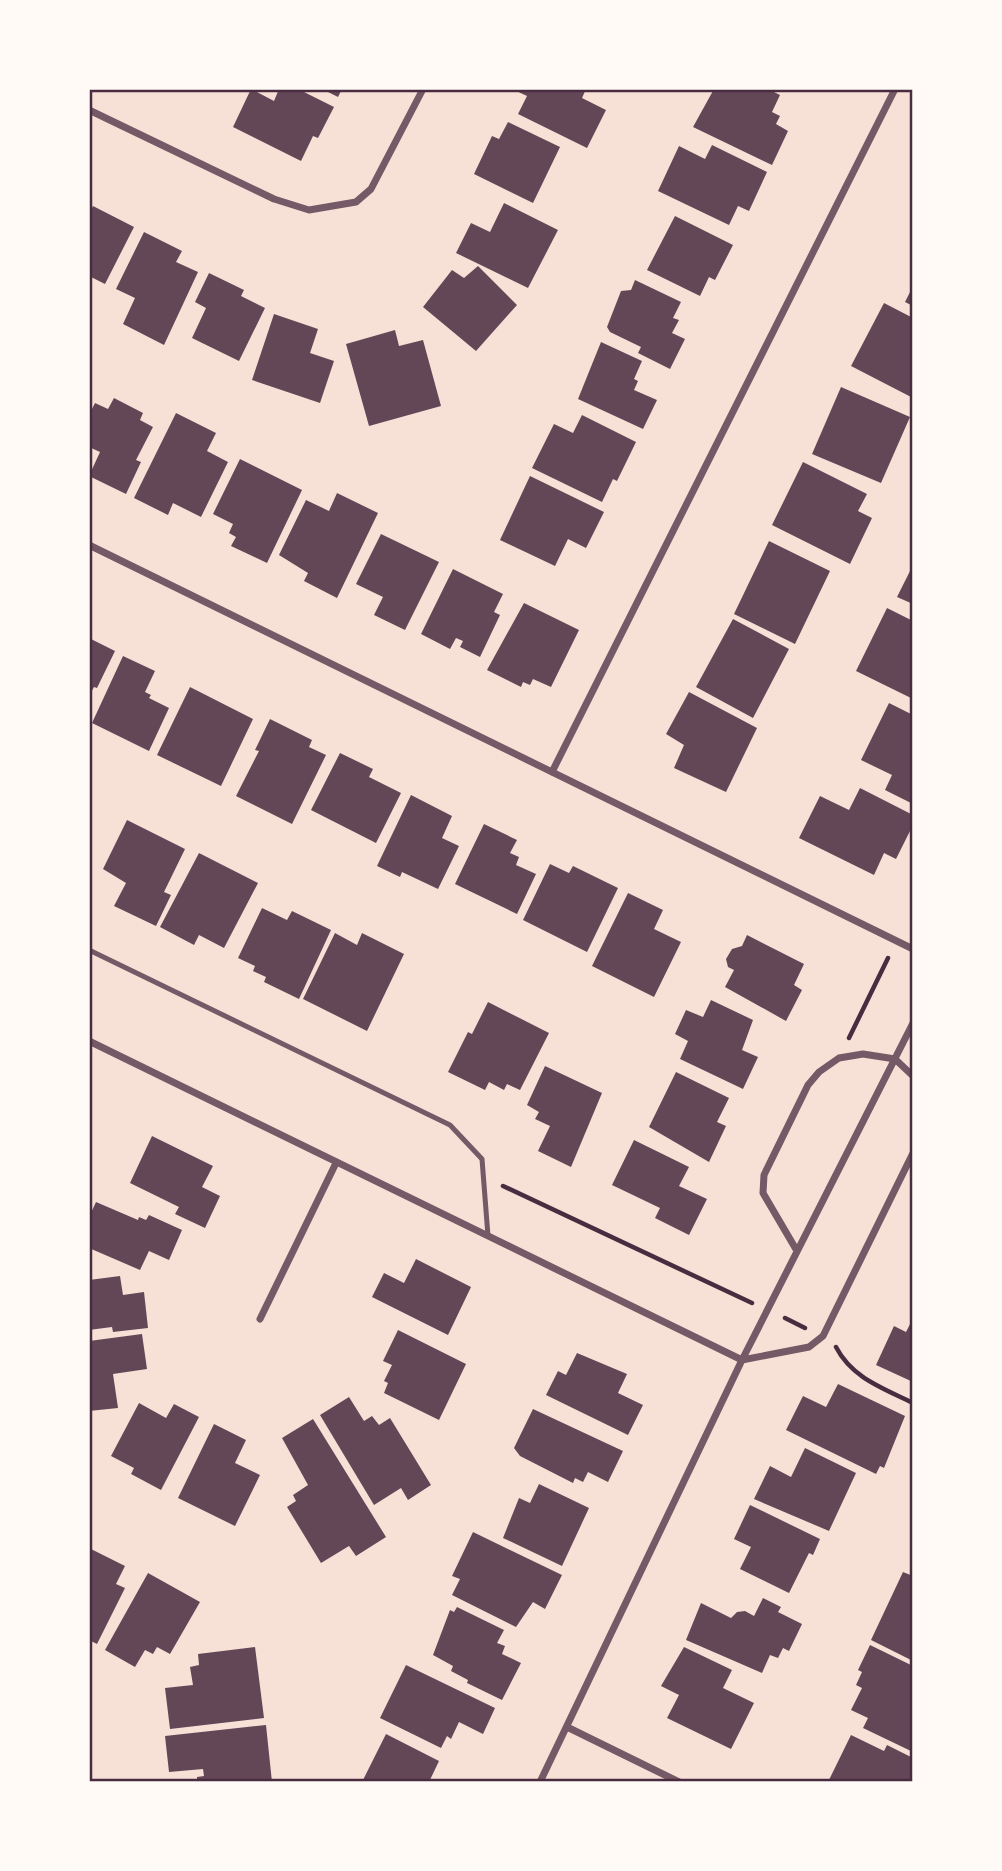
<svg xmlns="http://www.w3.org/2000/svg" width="1002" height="1871" font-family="'DM Sans',sans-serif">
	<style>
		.building { fill: #644757 }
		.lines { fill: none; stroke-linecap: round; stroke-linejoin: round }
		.path { stroke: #4a2c40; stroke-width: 4.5 }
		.service { stroke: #755966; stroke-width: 5 }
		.minor { stroke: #755966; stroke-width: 7 }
		.neatline { fill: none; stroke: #4a2c40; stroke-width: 2.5 }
	</style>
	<rect width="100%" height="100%" fill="#f7e1d7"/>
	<path class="building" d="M251,89L274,101L279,89H298L334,107L318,138L313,136L301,161L233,127Z
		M322,89H342L338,97Z
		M512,89H586L582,98L606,110L587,148L518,114L527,96Z
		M714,89H768L780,95L772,112L780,116L776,124L788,131L772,165L693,127Z
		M508,122L560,147L533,203L474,174L492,136L499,139Z
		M712,145L767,172L749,211L738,206L729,225L658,191L679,146L705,159Z
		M504,203L558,230L528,288L456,253L471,223L490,232Z
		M93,206L134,227L105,284L89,276V214Z
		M675,216L733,245L715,280L709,277L700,296L647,270Z
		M144,232L182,251L176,262L198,272L164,345L123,324L135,298L116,289Z
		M478,266L517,305L476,351L423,307L452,270L464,278Z
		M209,273L244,290L241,296L265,308L239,361L192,338L206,308L195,302Z
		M635,280L681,302L673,318L679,320L672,333L685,339L670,369L638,353L641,347L610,332L607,327L621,291L631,290Z
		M913,286V306L905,302Z
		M884,303L913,318V398L851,366Z
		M274,314L318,329L310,353L334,361L320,403L252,380Z
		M395,330L399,346L423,340L441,406L369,426L346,344Z
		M601,342L642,361L634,379L638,381L634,390L657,400L643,429L578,399Z
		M841,387L910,417L881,483L812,454Z
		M114,398L143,413L140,420L153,427L136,460L141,462L126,494L89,476L100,452L89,447V415L95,403L108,409Z
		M176,413L216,433L207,451L228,462L201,517L173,503L168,515L134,498Z
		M582,415L636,442L617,481L613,479L602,502L532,468L554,424L573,433Z
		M240,459L302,490L267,563L231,546L236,537L229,533L233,524L213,514Z
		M803,462L867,494L858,511L872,518L850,564L772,525Z
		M530,476L604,512L586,548L568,539L555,566L500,540Z
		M337,493L378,513L337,598L304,581L308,573L279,555L306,500L329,511Z
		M381,534L439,562L405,630L374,615L383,597L356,584Z
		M769,541L830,571L795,644L734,614Z
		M913,565V604L897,597Z
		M453,569L503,594L494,612L500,615L480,657L460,647L463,641L456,638L450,649L421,634Z
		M524,603L579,630L551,687L533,679L530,685L523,682L521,687L487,670Z
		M887,608L913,621V699L856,671Z
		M733,619L789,649L753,718L696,687Z
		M89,638L115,651L97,688L94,687L89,696Z
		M123,656L155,671L145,692L151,695L149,698L169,708L149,751L92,723Z
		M190,687L253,719L221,786L157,755Z
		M689,692L757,728L726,792L674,768L684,745L666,734Z
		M889,703L913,715V804L885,790L892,775L861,760Z
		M270,719L312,740L309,747L326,755L292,824L236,796L259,751L255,750Z
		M340,753L373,769L369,777L401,793L376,843L311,810Z
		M860,788L913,815V825L896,859L884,853L874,875L799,838L820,796L849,810Z
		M411,795L452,816L442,838L459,846L438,889L402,872L400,877L377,866Z
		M127,820L185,849L164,892L171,895L156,926L114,906L126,883L103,869Z
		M484,824L517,840L510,853L519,857L516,865L536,874L517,914L455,884Z
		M199,853L258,883L224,948L199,935L194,945L160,927Z
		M550,864L569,873L573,866L618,888L587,952L523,920Z
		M628,893L663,910L654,929L681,942L654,997L592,966Z
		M262,908L287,920L292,911L331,930L299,999L264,982L266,977L253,971L255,966L238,958Z
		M335,933L357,945L362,933L404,954L367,1031L303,999Z
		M747,935L804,964L794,985L802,990L786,1021L725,987L734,970L728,967L726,959L732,949L742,946Z
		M711,1000L753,1020L742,1050L758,1057L743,1089L680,1059L688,1041L675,1034L686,1010L703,1017Z
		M488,1002L549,1033L520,1090L507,1084L504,1090L489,1082L485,1090L448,1072L468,1032L472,1034Z
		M545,1066L602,1093L571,1167L538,1151L550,1126L535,1119L539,1112L527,1105Z
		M676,1072L729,1098L717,1122L726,1126L709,1162L649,1127Z
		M152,1136L213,1166L202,1187L220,1196L205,1228L175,1214L179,1207L130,1183Z
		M634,1140L689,1167L679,1186L707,1199L689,1235L655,1218L660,1208L612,1185Z
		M96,1202L138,1220L139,1217L146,1220L149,1215L182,1230L169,1260L149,1251L140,1270L89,1248V1217Z
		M416,1259L471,1287L448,1335L372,1297L384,1273L404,1283Z
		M120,1276L123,1295L144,1292L148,1328L113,1332L112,1327L89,1330V1280Z
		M913,1318V1382L876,1365L894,1326L906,1332Z
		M398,1330L466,1364L439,1420L384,1393L388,1383L384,1381L392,1365L383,1361Z
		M142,1334L147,1369L113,1374L118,1408L89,1411V1341Z
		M577,1353L627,1374L618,1393L643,1405L628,1435L546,1395L558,1371L566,1375Z
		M838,1384L905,1416L884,1468L880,1466L876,1474L786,1430L803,1396L826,1407Z
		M349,1397L364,1421L372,1416L379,1425L390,1418L431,1485L408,1500L401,1488L374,1505L320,1415Z
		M139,1403L166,1418L174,1404L199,1417L161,1490L131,1474L134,1468L111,1456Z
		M533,1409L623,1451L608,1482L588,1472L583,1482L575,1478L573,1483L520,1456L514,1448Z
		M313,1419L386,1537L356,1556L349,1546L321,1563L287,1507L296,1501L293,1495L308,1485L282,1438Z
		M214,1424L246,1440L235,1463L260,1475L235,1526L178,1498Z
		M805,1448L856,1473L829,1531L754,1499L770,1466L791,1477Z
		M539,1484L589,1508L562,1566L503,1538L519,1498L530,1503Z
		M750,1505L820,1539L813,1555L809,1553L789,1593L740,1569L751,1547L734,1539Z
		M473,1532L562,1575L545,1609L533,1602L516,1627L452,1595L460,1579L452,1576Z
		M89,1548L125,1566L116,1584L125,1588L97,1644L89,1640Z
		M903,1572L913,1576V1661L871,1640Z
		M148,1573L200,1602L170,1654L157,1647L153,1654L145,1650L135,1667L105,1650Z
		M763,1598L781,1607L778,1612L802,1624L789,1651L783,1648L778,1658L770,1655L762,1673L686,1640L701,1603L731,1618L737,1612L745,1611L754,1616Z
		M457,1607L504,1630L497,1643L505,1646L502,1654L521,1663L502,1700L467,1683L468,1680L451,1671L453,1666L433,1655L450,1610L454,1612Z
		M870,1645L913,1666V1752L863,1728L868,1718L851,1710L862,1688L856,1685L862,1672L858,1670Z
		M255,1647L264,1718L170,1729L165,1688L193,1685L190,1667L199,1665L198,1654Z
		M684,1647L732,1670L723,1688L754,1703L731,1749L667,1718L679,1695L661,1686Z
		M406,1665L495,1708L483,1734L459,1722L451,1739L447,1736L441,1748L380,1718Z
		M266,1725L272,1782H197V1777L204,1776L203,1769L169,1772L165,1736Z
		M386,1734L439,1761L429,1782H362Z
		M851,1735L884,1751L887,1745L913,1758L912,1782H828Z"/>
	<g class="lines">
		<path class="path" d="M849,1038L888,958
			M503,1186L752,1303
			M785,1318L805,1328
			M836,1347C852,1378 883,1388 913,1403"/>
		<path class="service" d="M89,950L450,1125L482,1159L488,1236"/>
		<path class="minor" d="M89,110L274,199L309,210L356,202L371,189L423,89
			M89,545L913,949
			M552,772L895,89
			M89,1041L742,1360
			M797,1251L763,1193L764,1175L808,1085L819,1072L839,1058L863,1054L895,1059L913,1076
			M260,1319L336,1163
			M742,1360L809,1347L823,1336L913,1153
			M567,1727L679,1782
			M540,1782L742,1360L913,1023"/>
	</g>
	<rect width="1002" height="1871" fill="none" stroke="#fffaf5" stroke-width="182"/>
	<rect x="91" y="91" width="820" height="1689" class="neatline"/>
</svg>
